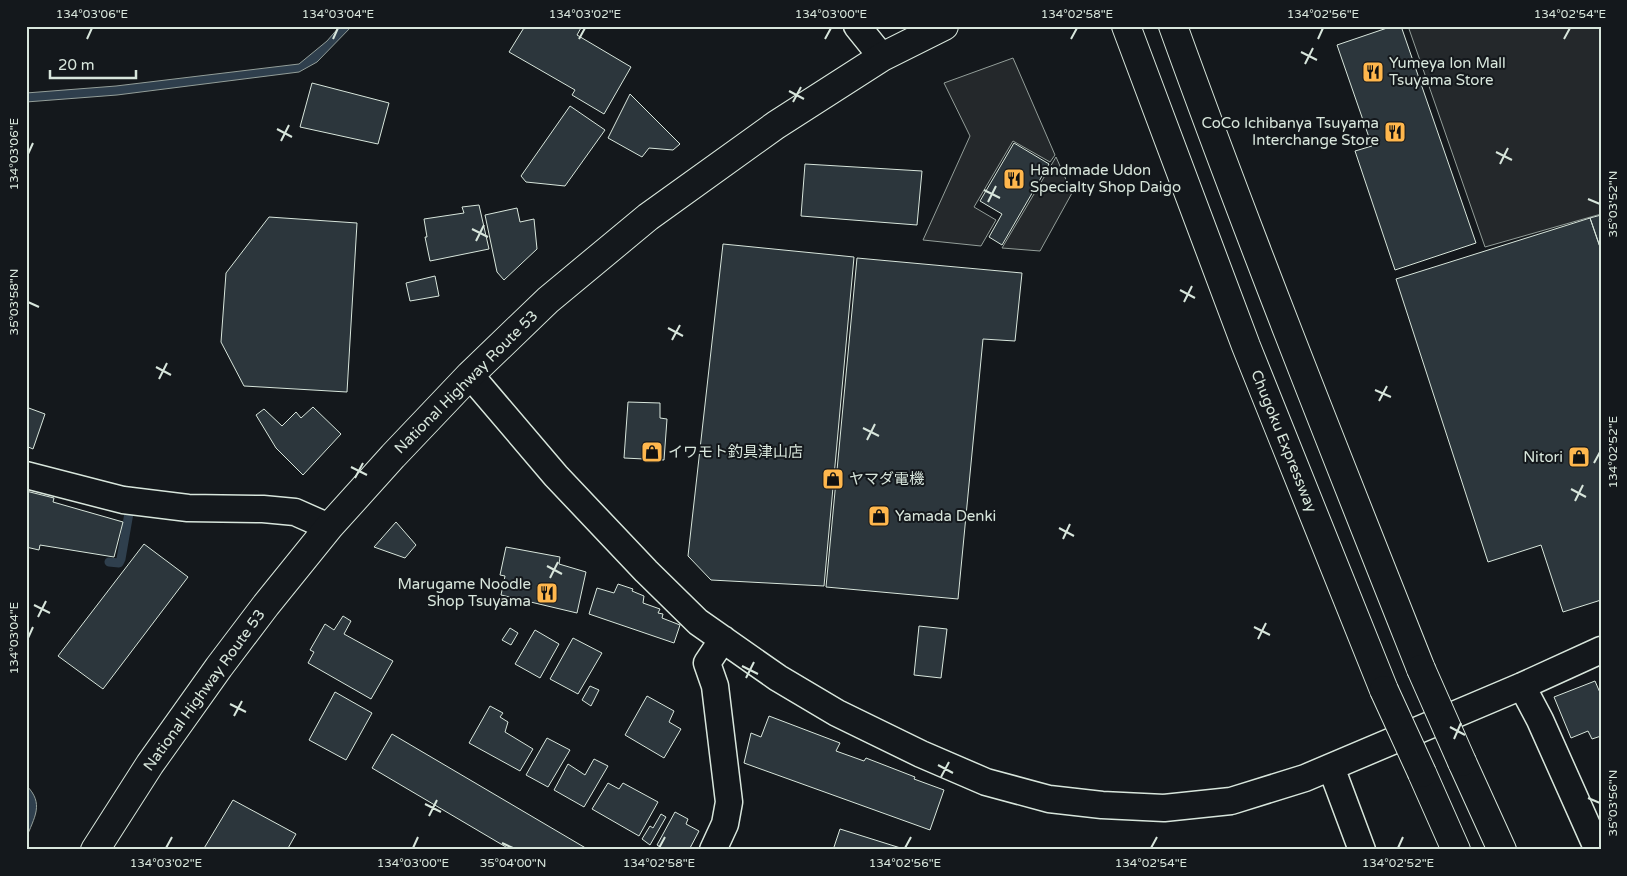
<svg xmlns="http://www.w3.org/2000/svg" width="1627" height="876" font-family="'Varela Round','Noto Sans JP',sans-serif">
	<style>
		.parking { fill: #24282b; stroke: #939e99 }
		.water { fill: #2f3f4d; stroke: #939e99 }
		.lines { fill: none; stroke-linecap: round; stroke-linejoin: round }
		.stream { stroke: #2f3f4d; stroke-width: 9 }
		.building { fill: #2c363c; stroke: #d8e6dc }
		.minor-casing { stroke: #d8e6dc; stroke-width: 29 }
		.trunk-casing { stroke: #d8e6dc; stroke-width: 30 }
		.motorway-casing { stroke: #d8e6dc; stroke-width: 30 }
		.minor { stroke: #14181c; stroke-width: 26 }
		.trunk { stroke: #14181c; stroke-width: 28 }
		.motorway { stroke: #14181c; stroke-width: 28 }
		.motorway-bridge-casing { stroke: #d8e6dc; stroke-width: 30; stroke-linecap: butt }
		.motorway-bridge { stroke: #14181c; stroke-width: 28 }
		.ticks { fill: none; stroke: #d8e6dc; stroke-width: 2 }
		.labels { text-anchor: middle; stroke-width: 4; stroke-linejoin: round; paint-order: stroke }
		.poi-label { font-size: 15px; fill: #d8e6dc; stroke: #14181c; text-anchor: start }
		.street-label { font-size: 15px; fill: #d8e6dc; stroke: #14181c }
		.neatline { fill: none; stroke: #d8e6dc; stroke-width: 2 }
		.ticks-label { font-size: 12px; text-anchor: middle; fill: #d8e6dc }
	</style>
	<rect width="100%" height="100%" fill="#14181c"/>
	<path class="parking" d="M1408,26H1601V214L1485,247Z
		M1013,58L1055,155L1050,162L1013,141L974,207L996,220L981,246L923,240L970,136L944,83Z
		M1056,157L1072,193L1040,251L1002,248Z"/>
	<path class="water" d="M340,26H352L317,62L299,72L117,95L26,102V93L116,86L299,64L327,41Z
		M26,785C45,804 34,817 26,839Z"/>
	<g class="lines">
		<path class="stream" d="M109,562L119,563L121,559L130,507L128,505"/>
	</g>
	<path class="building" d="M525,26H582L577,35L631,67L604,114L572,95L575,90L509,52Z
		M1393,26H1401L1476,243L1395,270L1355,151L1372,146L1337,45Z
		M312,83L389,103L378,144L300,127Z
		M630,94L680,144L673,150L649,148L642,157L608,138Z
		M570,106L605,130L565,186L526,182L521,176Z
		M1014,143L1049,164L1002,245L989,237L1002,214L980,201Z
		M805,164L922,171L917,225L801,216Z
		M479,205L489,249L430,261L425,237H427L424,219L464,213L462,207Z
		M517,208L520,222L534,219L537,249L504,280L497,272L485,215Z
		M1601,215V250L1590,218Z
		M269,217L357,223L347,392L244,386L221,342L226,273Z
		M1590,218L1601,250V600L1563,612L1541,545L1488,562L1396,279Z
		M723,244L854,257L824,586L711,580L688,556Z
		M857,258L1022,273L1015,341L983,339L958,599L826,587Z
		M435,276L439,296L410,301L406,283Z
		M628,402L660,403V418L667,419L664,460L624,458Z
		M26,407L45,414L33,449L26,446Z
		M313,407L341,434L303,475L276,448L256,415L264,409L282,426L296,412L301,418Z
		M26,491L54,498L53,502L123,522L114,557L40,545L39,550L26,547Z
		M396,522L416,545L405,558L374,547Z
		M144,544L188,577L103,689L58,656Z
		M506,547L560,557L559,564L586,572L577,613L501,595L505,576L500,575Z
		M618,584L633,589L632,591L644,596L643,603L660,609L658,613L663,614L662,618L680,625L674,643L589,614L597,588L614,593Z
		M343,616L351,621L344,634L393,661L371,699L308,663L314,652L310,650L325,624L334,630Z
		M919,626L947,629L941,678L914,675Z
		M510,628L518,633L511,645L502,640Z
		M535,630L559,644L540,678L515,664Z
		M573,638L602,653L578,694L550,679Z
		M1595,681L1601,695V736L1592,739L1588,731L1571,738L1554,697Z
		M590,686L599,690L591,706L582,700Z
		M335,692L372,713L346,760L309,740Z
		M647,696L674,711L669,722L681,729L664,758L625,735Z
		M490,706L503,713L500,717L508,722L505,732L533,749L520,771L469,743Z
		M769,716L840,743L836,751L864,761L866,758L915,777L914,779L944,790L930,830L744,763L751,733L761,737Z
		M392,734L589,850H511L372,768Z
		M547,738L570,750L548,787L526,775Z
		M594,759L608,766L584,807L554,790L568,764L585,775Z
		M608,783L619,789L623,783L658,802L639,836L592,809Z
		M233,800L296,834L287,850H203Z
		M675,812L688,819L686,824L699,831L689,850H665L657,845Z
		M661,814L666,817L650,845L642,839L650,826L653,828Z
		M840,829L907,850H833Z"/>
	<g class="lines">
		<g class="minor-casing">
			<path id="minor" d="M857,26L882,57
				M470,375L556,476L646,571L698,622L778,678L837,713L921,754L986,782L1049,799L1102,805L1164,808L1231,801L1305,778L1522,686L1601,650
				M26,475L123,500L188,508L263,509L295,512L329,527
				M1522,686L1540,720L1598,850
				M1331,767L1362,850
				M713,850L725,824L729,802L715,686L707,663L723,639"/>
		</g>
		<g class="trunk-casing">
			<path id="trunk" d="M95,850L150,764L219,667L266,605L329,527L393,456L470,375L548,300L648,217L776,125L882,57L944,26"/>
		</g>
		<g class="motorway-casing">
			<path id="motorway" d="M1126,26L1246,346L1384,690
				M1173,26C1251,242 1336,455 1421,669
				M1462,762L1502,850
				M1422,773L1456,850"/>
		</g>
		<use href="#minor" class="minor"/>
		<use href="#trunk" class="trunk"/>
		<use href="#motorway" class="motorway"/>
		<g class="motorway-bridge-casing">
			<path id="motorway-bridge" d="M1421,669L1462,762
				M1384,690L1422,773"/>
		</g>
		<use href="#motorway-bridge" class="motorway-bridge"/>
	</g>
	<path class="ticks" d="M87,39L92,28M333,39L338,28M579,39L585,28M825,39L831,28M1071,39L1077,28M1318,39L1323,28M1564,39L1570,28M1301,52L1317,60M1305,64L1313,48M789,91L804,99M793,102L801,87M277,129L292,137M281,141L289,125M1496,152L1512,160M28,154L33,143M1500,164L1508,148M984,190L1000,198M1588,199L1600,204M988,202L996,186M472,229L488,237M476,241L484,225M1180,290L1195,298M28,302L39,307M1184,302L1192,286M668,328L683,336M672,340L680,325M156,367L171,375M159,379L167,363M1375,390L1391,397M1379,401L1387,386M863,428L879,436M867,440L875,424M1594,463L1600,452M351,467L367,475M355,478L363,463M1571,489L1586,497M1575,501L1583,485M1059,528L1074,536M1063,539L1070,524M547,566L562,574M550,578L558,562M34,605L50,613M38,617L46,601M1254,627L1270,635M28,638L33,627M1258,639L1266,623M742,666L758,674M746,678L754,662M230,704L246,712M234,716L242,701M1450,727L1465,735M1454,739L1461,723M938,765L953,773M941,777L949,762M1588,798L1600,803M425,804L441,812M429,816L437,800M502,843L513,848M166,848L172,837M413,848L418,837M659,848L665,837M905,848L911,837M1151,848L1157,837M1398,848L1403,837"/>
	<defs>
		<g id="restaurant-square" transform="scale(1.125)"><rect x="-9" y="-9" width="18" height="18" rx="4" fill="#ffb74d" stroke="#14181c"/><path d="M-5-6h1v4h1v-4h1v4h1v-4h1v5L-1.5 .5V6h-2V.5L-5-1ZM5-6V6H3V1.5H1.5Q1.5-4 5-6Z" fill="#111"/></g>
		<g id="shop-square" transform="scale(1.125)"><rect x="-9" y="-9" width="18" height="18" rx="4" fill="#ffb74d" stroke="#14181c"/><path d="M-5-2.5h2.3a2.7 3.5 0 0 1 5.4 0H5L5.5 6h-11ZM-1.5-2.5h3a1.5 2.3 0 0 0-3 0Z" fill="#111"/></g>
	</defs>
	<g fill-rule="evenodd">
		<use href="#restaurant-square" x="1373" y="72"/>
		<use href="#restaurant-square" x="1395" y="132"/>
		<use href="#restaurant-square" x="1014" y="179"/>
		<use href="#shop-square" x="652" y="452"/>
		<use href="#shop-square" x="1579" y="457"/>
		<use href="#shop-square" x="833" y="479"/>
		<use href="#shop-square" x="879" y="516"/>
		<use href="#restaurant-square" x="547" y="593"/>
	</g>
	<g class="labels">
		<g class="poi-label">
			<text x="1389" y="68">Yumeya Ion Mall<tspan x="1389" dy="17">Tsuyama Store</tspan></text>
			<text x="1379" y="128" text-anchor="end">CoCo Ichibanya Tsuyama<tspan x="1379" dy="17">Interchange Store</tspan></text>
			<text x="1030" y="175">Handmade Udon<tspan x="1030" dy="17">Specialty Shop Daigo</tspan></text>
			<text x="668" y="457">イワモト釣具津山店</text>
			<text x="1563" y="462" text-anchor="end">Nitori</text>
			<text x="849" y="484">ヤマダ電機</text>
			<text x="895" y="521">Yamada Denki</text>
			<text x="531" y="589" text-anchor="end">Marugame Noodle<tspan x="531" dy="17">Shop Tsuyama</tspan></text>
		</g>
		<g class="street-label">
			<text transform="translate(466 382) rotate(-45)" y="5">National Highway Route 53</text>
			<text transform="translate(1284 441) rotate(68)" y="5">Chugoku Expressway</text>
			<text transform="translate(204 690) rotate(-54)" y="5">National Highway Route 53</text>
		</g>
	</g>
	<rect width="1627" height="876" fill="none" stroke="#14181c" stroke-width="55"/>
	<path d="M50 70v8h86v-8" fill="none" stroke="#d8e6dc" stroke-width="2.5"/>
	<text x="58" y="70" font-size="15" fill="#d8e6dc" stroke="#14181c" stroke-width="4" paint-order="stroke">20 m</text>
	<rect x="28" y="28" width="1572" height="820" class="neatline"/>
	<g class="ticks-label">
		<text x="92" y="18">134°03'06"E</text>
		<text x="338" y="18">134°03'04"E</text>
		<text x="585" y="18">134°03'02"E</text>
		<text x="831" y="18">134°03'00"E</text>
		<text x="1077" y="18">134°02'58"E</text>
		<text x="1323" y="18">134°02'56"E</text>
		<text x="1570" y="18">134°02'54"E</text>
		<text transform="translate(14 154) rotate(-90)" y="4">134°03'06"E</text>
		<text transform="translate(1613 204) rotate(-90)" y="4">35°03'52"N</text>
		<text transform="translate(14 302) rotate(-90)" y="4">35°03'58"N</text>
		<text transform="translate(1613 452) rotate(-90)" y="4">134°02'52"E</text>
		<text transform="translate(14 638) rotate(-90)" y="4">134°03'04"E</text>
		<text transform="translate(1613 803) rotate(-90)" y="4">35°03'56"N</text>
		<text x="166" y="867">134°03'02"E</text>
		<text x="413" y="867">134°03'00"E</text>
		<text x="513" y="867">35°04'00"N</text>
		<text x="659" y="867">134°02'58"E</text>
		<text x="905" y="867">134°02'56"E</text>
		<text x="1151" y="867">134°02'54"E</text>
		<text x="1398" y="867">134°02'52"E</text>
	</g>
</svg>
